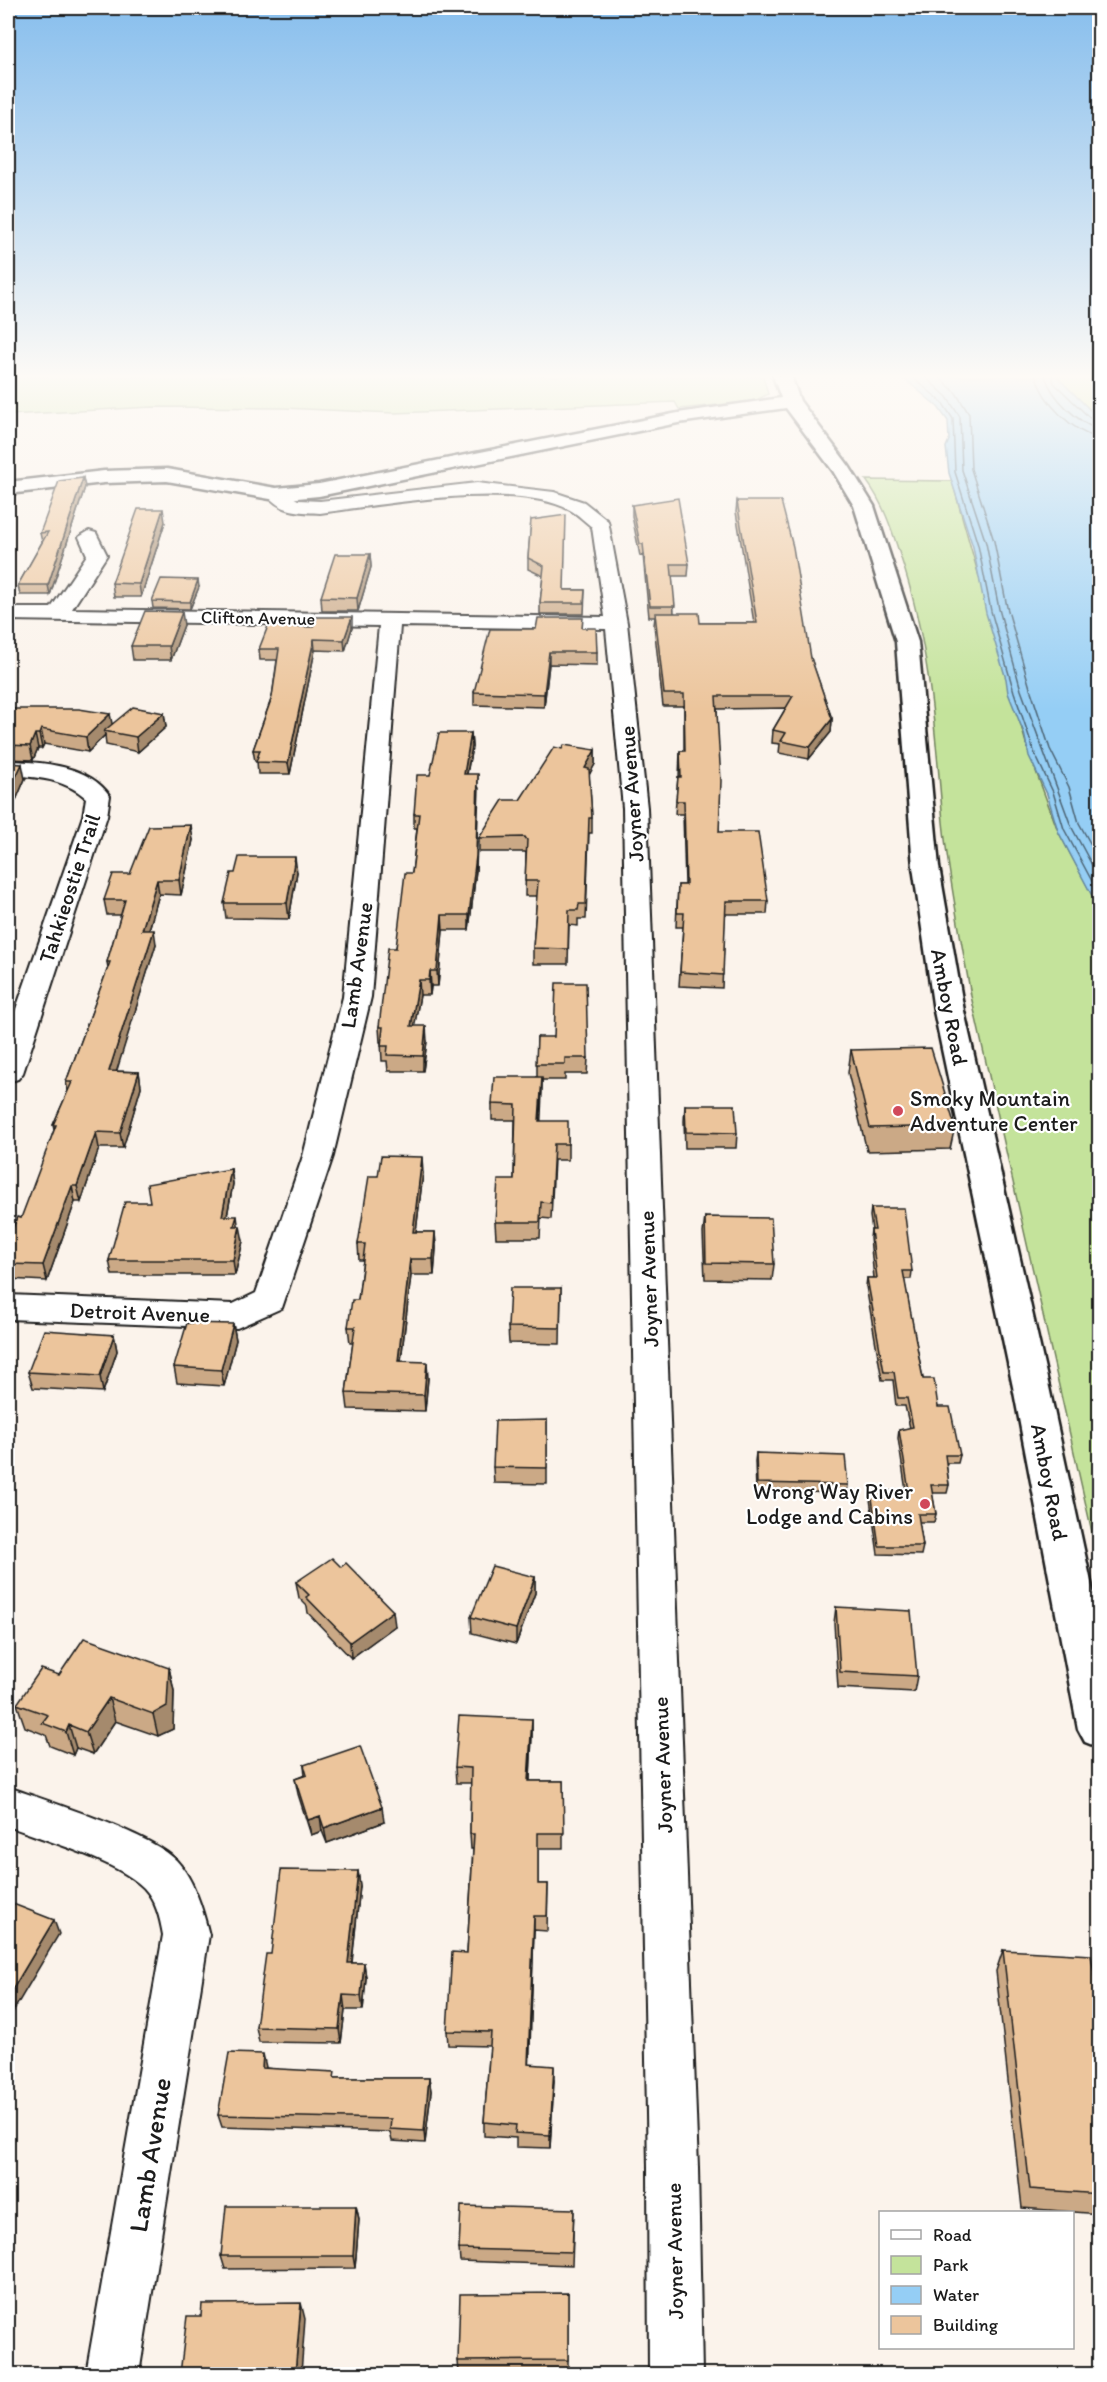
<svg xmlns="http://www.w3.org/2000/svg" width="1107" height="2382" font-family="Itim,sans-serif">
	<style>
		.green { fill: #c4e39b; stroke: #70805c; stroke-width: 1.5 }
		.water { fill: #95cef5; stroke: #65879e; stroke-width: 1.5 }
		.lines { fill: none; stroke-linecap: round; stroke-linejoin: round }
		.shore { stroke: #4c6373; stroke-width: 1.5 }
		.street-casing { stroke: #1c1c1c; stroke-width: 4 }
		.secondary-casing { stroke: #1c1c1c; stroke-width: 5 }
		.street { fill: #fff; fill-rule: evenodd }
		.secondary { fill: #fff; fill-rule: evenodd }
		.wall { fill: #cba986; stroke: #1c1c1c; stroke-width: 1.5 }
		.shaded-wall { fill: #a58a6d; stroke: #1c1c1c; stroke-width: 1.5 }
		.building { fill: #ecc59c; stroke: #1c1c1c; stroke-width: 1.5 }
		.poi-dot { fill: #d1495b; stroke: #fff; stroke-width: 2 }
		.labels { text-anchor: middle; stroke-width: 4.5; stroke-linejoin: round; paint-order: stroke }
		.far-street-label { font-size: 18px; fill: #1c1c1c; stroke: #fff }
		.street-label { font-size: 22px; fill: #1c1c1c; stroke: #fff }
		.poi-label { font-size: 22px; fill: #1c1c1c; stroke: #fff; text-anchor: start }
		.near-street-label { font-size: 27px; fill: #1c1c1c; stroke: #fff }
	</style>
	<rect width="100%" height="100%" fill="#fbf3eb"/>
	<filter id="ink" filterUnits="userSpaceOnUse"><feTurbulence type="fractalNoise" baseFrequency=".0167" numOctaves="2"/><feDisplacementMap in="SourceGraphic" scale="12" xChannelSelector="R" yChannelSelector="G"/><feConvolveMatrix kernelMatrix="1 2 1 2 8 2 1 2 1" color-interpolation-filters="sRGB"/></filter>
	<g filter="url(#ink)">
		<path class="green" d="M8,376H763L768,394L755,401L679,409L675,402L394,413L283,408L152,407L8,415Z
			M1056,376H1099V419Z
			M866,480L952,481L1027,747L1058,831L1099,908V1563L971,996C961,938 949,880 943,822C935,731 930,645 901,558C892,530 884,504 866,480Z"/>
		<path class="water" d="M901,376H1056L1099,419V909L1058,831L1047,794L1029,756L1024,733L1008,693L1006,679L986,613L973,547L949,473L946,447L949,440L948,421L938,407Z"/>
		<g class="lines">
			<path class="shore" d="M911,376L942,402L953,419L955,472L978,545L991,611L1014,692L1035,754L1053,792L1064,829L1100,896
				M924,376L947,397L960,417L962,470L986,543L999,609L1021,690L1071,826L1100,880
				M938,376L956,393L969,414L971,469L994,541L1007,607L1030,688L1050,749L1069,787L1079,823L1100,861
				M1036,376C1043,403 1073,432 1100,439
				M1045,376C1052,398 1078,423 1100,430
				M1052,376L1054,383L1093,421L1100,422"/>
			<g class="street-casing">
				<path id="street" d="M477,483L554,492L584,502L608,521L627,623L647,808L698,2168L702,2374H649L648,2168L623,808L606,629L400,626L371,997L333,1156L282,1308L237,1328L8,1319V1295L233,1304L256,1293L303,1156L343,997L379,626L8,620V608H51L87,555L79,537L89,531L96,533L107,555L72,609L605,617L592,527C585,522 578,514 570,510C514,480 383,505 320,513C300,512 279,512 267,494L276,488L298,500L320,501Z
					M8,761C42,762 89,765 110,796L107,816L23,1073L18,1079L8,1082V1032L83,816L86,798C63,778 36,777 8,775Z
					M8,1787C47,1801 150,1833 176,1860C194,1879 203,1910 209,1935L139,2374H86L163,1935C160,1918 156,1901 144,1888C118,1861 44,1840 8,1826Z"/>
			</g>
			<g class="secondary-casing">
				<path id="secondary" d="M773,376H791L800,401L849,466L874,506L918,642L939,867L964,1011L1049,1387L1100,1624V1748L1085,1742L1078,1729L1013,1387L934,1011L913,867L896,642L854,506L833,471L786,408L678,423L319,496L276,500L167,481L104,483L8,494V482L104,471L167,469L276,488L319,484L678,413L781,398Z"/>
			</g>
			<use href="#street" class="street"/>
			<use href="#secondary" class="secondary"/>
		</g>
		<path class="wall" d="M83,478L85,487L50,595H20L18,585L42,542L40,533Z
			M737,501L811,658L832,719L831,732L809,759L779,753L780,744L772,743L773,730L786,708L717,709L719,832L768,901L767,914H725L722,988L679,986L683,927H676L678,885H685L683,814H675L678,777H679L680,751H684V706H663L654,625L655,617H649L643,555L640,556L632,516V505L689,564L688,576H672L674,613L700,623H754L736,512Z
			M531,520L564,590H585L584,614H540V603L543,576L528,569V558Z
			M165,522L141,597H114L112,583Z
			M370,554L371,567L358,611H322L321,597Z
			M199,587L190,609L153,608L152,601Z
			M184,625L171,660H133L131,646Z
			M352,628L345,651L315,650L290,774H258L257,761H255L253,750L272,697L277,660H260L259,649Z
			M583,628L597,652V665L549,664L544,707L474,705V692L536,629Z
			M8,709L112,724L164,713L166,727L138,752L106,745L105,735L88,752L44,744L42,748H38L33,760L8,759Z
			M471,733L472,747L467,774L479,788L476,870L469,930H443L438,986H431L430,995H420L414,1026L427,1041L423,1071H388L387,1061H382L381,1042H380L379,1027L412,873L417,828H414V814L430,775Z
			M562,749L595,750V764L589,774L592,818V833H589L586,919H578V926L569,925L568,964H533V948L537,896H525L526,853L525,852H479V838L520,800Z
			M8,763L25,779L16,800H8Z
			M193,840L181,895L159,894L149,930L156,944L116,1071L139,1072L141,1087L123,1148H99L81,1202H75L47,1281L8,1279V1264L54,1130L53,1125L68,1091L66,1082L108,968L107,962L121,915H107L104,900L130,874Z
			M297,872L289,919L226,918L224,903Z
			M537,1037L588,1058L587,1074H565V1080H542L540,1121L568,1137V1160H554L551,1219L541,1218L540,1238H496L495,1222L514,1180L515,1120H492V1104L537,1077Z
			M851,1050L955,1126L950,1149L867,1151L848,1073Z
			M685,1105L737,1133L736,1148H685L684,1121Z
			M231,1169L233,1184L227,1216L238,1226L243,1241L235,1275H112L109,1260L150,1202Z
			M423,1173L416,1232H435L436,1248L434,1275H411L401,1361L428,1378L425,1411L348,1409L346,1393L353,1343H350L348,1327L358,1300L363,1260H359L358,1244L378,1176Z
			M871,1208L912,1271L911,1279H904L923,1379L938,1407L960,1455L958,1463H946L949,1485L947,1493H932L936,1514L934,1522H919L923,1546L921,1555L878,1554L870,1499L871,1491H906L898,1438L899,1430L910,1428L905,1406H896L893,1380H882L866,1286L867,1278H874L870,1238L871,1230H872L870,1216Z
			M705,1217L774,1264L772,1280L705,1279L703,1233Z
			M561,1288L560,1344L509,1343L508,1327Z
			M233,1324L236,1340L224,1386L177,1383L174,1367Z
			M114,1335L117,1351L103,1392L33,1388L28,1372Z
			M547,1420V1484L494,1483L493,1467Z
			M756,1453L848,1485L847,1493L756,1491L755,1461Z
			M535,1577V1593L516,1644L472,1633L471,1617Z
			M296,1582L395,1626L351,1658L308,1613L307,1606L299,1598Z
			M836,1607L917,1676L914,1692L838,1688L834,1623Z
			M169,1668L174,1691L173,1729L158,1736L115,1721L93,1754L76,1748L73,1755L50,1746L46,1735L25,1727L17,1704L59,1675Z
			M532,1719V1734L530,1781H563V1848H538V1884H548L547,1931L534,1930L529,2064L554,2080L550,2148L516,2147V2138L484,2136V2122L490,2046L448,2045L447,2031L467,1953L473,1849H471L470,1834L471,1783H456L455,1767Z
			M304,1765L384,1822L327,1843L322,1831L311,1835L298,1794L295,1779L305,1775Z
			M358,1871L360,1886L352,1963H364L366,1978L363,2010H345L341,2043L259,2042L256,2027L271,1954Z
			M1003,1950L1100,2010V2214L1022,2208L996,1971Z
			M266,2068L336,2078H429L431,2091L425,2143L392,2141L390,2132L222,2127L218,2115Z
			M356,2206L359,2219L355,2268L225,2269L221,2256Z
			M574,2209L572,2265L460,2261L459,2249Z
			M568,2293V2371L459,2373L458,2361Z"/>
		<path class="shaded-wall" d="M83,478L85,487L50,595L48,585Z
			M163,509L165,522L141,597L139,584Z
			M370,554L371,567L358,611L357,598Z
			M198,580L199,587L190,609V602Z
			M182,612L184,625L171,660L169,646Z
			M352,617V628L345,651L344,640Z
			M314,639L315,650L290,774L288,763Z
			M549,652V664L544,707V694Z
			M164,713L166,727L138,752L136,737Z
			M110,714L113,728L104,731L105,735L88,752L86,737Z
			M832,719L831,732L809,759L810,747Z
			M41,729L44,744L42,748L39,734Z
			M471,733L472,747L464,788V774Z
			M35,734L38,748L33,760L30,746Z
			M595,750V764L585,783V768Z
			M22,764L25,779L16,800L12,785Z
			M478,774L476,870L469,930V915Z
			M191,825L193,840L181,895L179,880Z
			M295,857L297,872L289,919L287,903Z
			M157,880L159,894L145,944L142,930Z
			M442,915L443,930L438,986L437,971Z
			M154,930L156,944L112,1086L109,1071Z
			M430,971L431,986L430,995L429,980Z
			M419,980L420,995L412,1041L411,1026Z
			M426,1026L427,1041L423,1071V1056Z
			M139,1072L141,1087L123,1148L120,1133Z
			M542,1077V1093L540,1137L539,1121Z
			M96,1132L99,1148L81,1202L77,1186Z
			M422,1157L423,1173L414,1248L413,1232Z
			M231,1169L233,1184L224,1231L222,1216Z
			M72,1186L75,1202L47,1281L43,1265Z
			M237,1216L239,1231L234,1226Z
			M240,1226L243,1241L235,1275L233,1260Z
			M435,1232L436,1248L434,1275L433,1259Z
			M410,1259L411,1275L399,1377L398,1361Z
			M233,1324L236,1340L224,1386L221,1370Z
			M114,1335L117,1351L103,1392L100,1376Z
			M427,1362L428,1378L425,1411L424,1395Z
			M535,1577V1593L516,1644V1629Z
			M393,1611L395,1626L351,1658L350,1642Z
			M169,1668L174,1691L173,1729L158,1736L153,1714Z
			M109,1698L115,1721L93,1754L86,1732Z
			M532,1719V1734L529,1796L528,1781Z
			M69,1725L76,1748L73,1755L66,1732Z
			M382,1807L384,1822L327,1843L324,1828Z
			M320,1816L322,1831L311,1835L308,1820Z
			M358,1871L360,1886L350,1978L348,1963Z
			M534,1916V1930L529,2078L528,2064Z
			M54,1920L59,1934L8,2020V1997Z
			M364,1963L366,1978L363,2010L361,1996Z
			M343,1995L345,2010L341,2043L339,2029Z
			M263,2054L266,2067L265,2080L262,2068Z
			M554,2066V2080L550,2148V2135Z
			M429,2078L431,2091L425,2143L424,2131Z
			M356,2206L359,2219L355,2268L353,2256Z
			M301,2303L305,2319L301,2374H295Z"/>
		<path class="building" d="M83,478L48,585H18L48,532L40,533L59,481Z
			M678,498L689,564H671L675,606H650L643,544H640L632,505Z
			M737,501H781L793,547L811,658L832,719L810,747L781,741L786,733L773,730L793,696H716L721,781L719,832H758L768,901H726L723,975L680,972L684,913H677L678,885H686L684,801H676L678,777H681L680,751H685L684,694H664L655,613H699L700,623H757Z
			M138,509H163L139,584L112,583Z
			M566,515L564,590H585L584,603H540L544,566L528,558L531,520Z
			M335,554H370L357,598L321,597Z
			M161,579L198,580L190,602L152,601Z
			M145,611L182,612L169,646H131Z
			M317,617H352L344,640L314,639L288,763L256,762L260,750H253L272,697L279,649H259L268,626L313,627Z
			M538,618H583L582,628H596L597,652H549L544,694L474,692L490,629H536Z
			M133,707L164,713L136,737L104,731Z
			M8,709H79L110,714L86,737L41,729L39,734H35L30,746L8,745Z
			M439,733H471L464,774H478L476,856L469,915H442L437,971H430L429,980H419L411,1026H426L423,1056L387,1055L388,1046H381L383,1027H379L388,948H396L405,873H412L419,814H414L417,775H430Z
			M564,745L595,750L585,768L589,769L592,818H589L586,904H579L578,910H569L568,949L533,948L538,881H525L527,840L525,837L479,838L503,800H520L554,747L562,749Z
			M8,763L22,764L12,785H8Z
			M191,825L179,880H157L142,930H154L109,1071L139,1072L120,1133L96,1132L77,1186H72L43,1265L8,1264V1242L17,1217L21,1218L56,1125H53L72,1082H66L110,962H107L125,900H104L113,874H130L149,826Z
			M239,857H295L287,903H224L231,873H235Z
			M556,983H586L588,1058H565V1064H536L537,1037H554Z
			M931,1048L955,1126L870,1128L851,1050Z
			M494,1077H542L539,1121H568V1144H554L551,1203L541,1202L540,1222H495L498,1180H514L516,1105L492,1104Z
			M685,1105H735L737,1133L686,1132Z
			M381,1156L422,1157L413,1232H435L433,1259H410L398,1361L427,1362L424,1395L346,1393L355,1327H348L352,1300H358L365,1244H358L369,1176H378Z
			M231,1169L222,1216H237L234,1226H240L233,1260H109L125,1202H150L147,1184Z
			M871,1208H904L912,1271H903L923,1379H934L938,1407H950L960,1455H945L949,1485H931L936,1514H918L923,1546H879L871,1491H909L899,1430L913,1427L907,1398H898L894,1372H884L867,1278H877L871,1230H875Z
			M705,1217L771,1218L774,1264L706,1263Z
			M510,1288H561L560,1328L508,1327Z
			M187,1323L233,1324L221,1370L174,1367Z
			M44,1330L114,1335L100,1376L28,1372Z
			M547,1420V1468L493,1467L495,1421Z
			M756,1453L845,1456L848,1485L757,1483Z
			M332,1558L341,1567L346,1563L393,1611L350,1642L306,1597L309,1595L296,1582Z
			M492,1566L535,1577L516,1629L471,1617Z
			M836,1607L911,1611L917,1676L840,1672Z
			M84,1638L169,1668L167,1706L153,1714L109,1698L86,1732L69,1725L66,1732L42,1723L48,1715L17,1704L41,1669L59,1675Z
			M459,1716L532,1719L528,1781H563L564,1833H538V1884H548L547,1916H534L528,2064L554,2066L550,2135L515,2133L516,2125L484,2122L491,2032L447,2031L452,1952L467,1953L474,1834H470L471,1768L455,1767Z
			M360,1746L382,1807L324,1828L320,1816L308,1820L295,1779L307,1775L304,1765Z
			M281,1870L358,1871L348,1963H364L361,1996L343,1995L339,2029L256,2027L266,1954H271Z
			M8,1902L54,1920L8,1997Z
			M1003,1950L1091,1955L1100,2010V2194L1030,2189Z
			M229,2053L263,2054L262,2068L335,2072L334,2078H429L424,2131L390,2129L391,2119L218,2115Z
			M226,2206H356L353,2256H221Z
			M461,2206L574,2209L572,2252L459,2249Z
			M568,2293V2360L458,2361L460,2294Z
			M301,2303L295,2374H180L187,2316H201L202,2304Z"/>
	</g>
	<linearGradient id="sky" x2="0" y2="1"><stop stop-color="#87beed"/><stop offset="0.53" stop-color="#fdfaf6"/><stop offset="1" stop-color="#fdfaf6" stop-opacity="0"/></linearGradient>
	<rect width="1107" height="710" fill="url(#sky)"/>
	<g class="poi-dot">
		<circle cx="898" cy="1111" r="6"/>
		<circle cx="925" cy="1504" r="6"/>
	</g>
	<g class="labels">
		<g class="far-street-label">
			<text transform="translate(258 618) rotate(1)" y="6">Clifton Avenue</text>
		</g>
		<g class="street-label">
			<text transform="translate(631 794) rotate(-94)" y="8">Joyner Avenue</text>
			<text transform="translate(69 888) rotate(-72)" y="8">Tahkieostie Trail</text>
			<text transform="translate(356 965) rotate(-82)" y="8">Lamb Avenue</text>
			<text transform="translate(950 1007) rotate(79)" y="8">Amboy Road</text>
			<text transform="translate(648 1279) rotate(-92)" y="8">Joyner Avenue</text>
			<text transform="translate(140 1312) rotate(2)" y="8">Detroit Avenue</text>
			<text transform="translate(1050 1482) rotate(79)" y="8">Amboy Road</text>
			<text transform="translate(662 1765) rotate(-92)" y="8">Joyner Avenue</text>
			<text transform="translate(674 2251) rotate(-91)" y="8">Joyner Avenue</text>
		</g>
		<g class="poi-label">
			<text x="910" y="1106">Smoky Mountain<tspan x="910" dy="25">Adventure Center</tspan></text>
			<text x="913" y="1499" text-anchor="end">Wrong Way River<tspan x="913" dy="25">Lodge and Cabins</tspan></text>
		</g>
		<g class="near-street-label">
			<text transform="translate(150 2155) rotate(-81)" y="9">Lamb Avenue</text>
		</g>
	</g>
	<rect width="1107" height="2382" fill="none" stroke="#fff" stroke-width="30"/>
	<rect x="15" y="15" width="1077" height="2352" fill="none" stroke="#1c1c1c" stroke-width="2" filter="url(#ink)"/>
	<rect x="879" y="2211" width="195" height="138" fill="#ffffff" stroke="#a4a4a4" stroke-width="1.5"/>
	<rect x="891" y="2230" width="30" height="9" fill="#ffffff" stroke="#a4a4a4" stroke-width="1.5"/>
	<text x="933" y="2241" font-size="18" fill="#1c1c1c">Road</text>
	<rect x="891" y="2256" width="30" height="18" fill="#c4e39b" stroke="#a4a4a4" stroke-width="1.5"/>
	<text x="933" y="2271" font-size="18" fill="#1c1c1c">Park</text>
	<rect x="891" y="2286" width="30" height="18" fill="#95cef5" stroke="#a4a4a4" stroke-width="1.5"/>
	<text x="933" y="2301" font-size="18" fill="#1c1c1c">Water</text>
	<rect x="891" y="2316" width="30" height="18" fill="#ecc59c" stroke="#a4a4a4" stroke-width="1.5"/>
	<text x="933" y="2331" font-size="18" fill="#1c1c1c">Building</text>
</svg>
